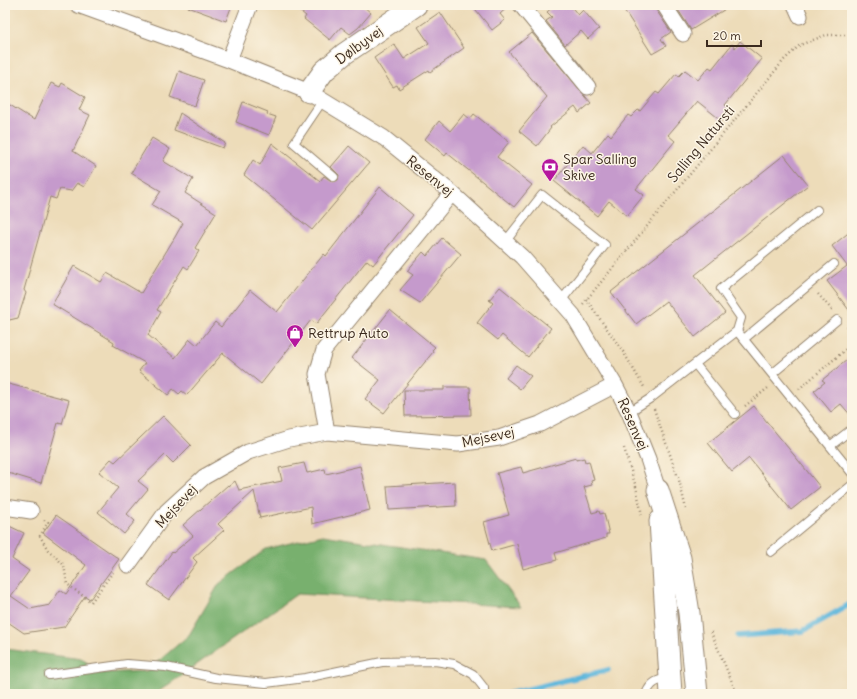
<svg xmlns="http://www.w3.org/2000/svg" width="857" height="699" font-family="Delius,sans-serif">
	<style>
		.forest { fill: #78b06e; stroke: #5a6d46 }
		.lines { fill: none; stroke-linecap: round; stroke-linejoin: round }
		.stream { stroke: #5fb7dc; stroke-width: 5.5 }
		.building { fill: #c59acc }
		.lane-casing { stroke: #94836c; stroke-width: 10 }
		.street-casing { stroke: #94836c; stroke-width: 17 }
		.secondary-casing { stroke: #94836c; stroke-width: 23 }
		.path { stroke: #94836c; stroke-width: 2.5; stroke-dasharray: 1 3; stroke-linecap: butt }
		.lane { stroke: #fff; stroke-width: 8 }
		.street { stroke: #fff; stroke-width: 15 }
		.secondary { stroke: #fff; stroke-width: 21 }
		.labels { text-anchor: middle; stroke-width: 3; stroke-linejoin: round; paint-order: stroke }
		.street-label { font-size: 14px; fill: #3b2a1e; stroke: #fcf5e5 }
		.poi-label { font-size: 14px; fill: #3b2a1e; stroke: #fcf5e5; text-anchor: start }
	</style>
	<rect width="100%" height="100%" fill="#fcf5e5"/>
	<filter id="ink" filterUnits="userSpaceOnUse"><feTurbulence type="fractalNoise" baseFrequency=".025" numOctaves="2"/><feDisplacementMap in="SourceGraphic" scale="8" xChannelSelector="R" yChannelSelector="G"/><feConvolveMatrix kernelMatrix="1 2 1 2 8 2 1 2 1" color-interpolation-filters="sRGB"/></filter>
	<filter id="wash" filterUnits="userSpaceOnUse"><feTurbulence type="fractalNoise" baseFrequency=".012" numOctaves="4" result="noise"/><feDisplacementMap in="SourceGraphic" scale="16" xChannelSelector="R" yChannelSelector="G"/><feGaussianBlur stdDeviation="0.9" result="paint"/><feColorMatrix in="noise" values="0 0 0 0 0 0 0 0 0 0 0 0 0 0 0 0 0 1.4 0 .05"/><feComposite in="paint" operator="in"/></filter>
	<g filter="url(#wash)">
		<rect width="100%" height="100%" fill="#eddcb9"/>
		<path class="forest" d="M323,535L486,560L521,607L297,594L155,694H5V649L82,659L101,673L147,671L189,635L219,584L266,549Z"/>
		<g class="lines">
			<path class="stream" d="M738,636L803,631L852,603
				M508,694L608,670"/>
		</g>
		<g id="blocks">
			<path class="building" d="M188,5H232L226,21L188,7Z
				M292,5H362L371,13L358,28L350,34L341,27L330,40L304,19L306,16Z
				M472,5H510L500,14L505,20L492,30Z
				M555,5H570L578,15L583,10L599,29L588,39L581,31L565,45L546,21L552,17L547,12Z
				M621,5H655L656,10L671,32L661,39L666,46L652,54Z
				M675,5H732L691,30Z
				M440,12L464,48L430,72L429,70L399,89L397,85L393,87L374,58L394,44L404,59L429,43L418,27Z
				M532,33L591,103L579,113L575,107L550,127L551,128L537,146L519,131L547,97L509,52Z
				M740,41L762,59L725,105L731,110L722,121L697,101L668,135L675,141L636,189L644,195L627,216L609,201L597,216L554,181L583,145L592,153L608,133L611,136L628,115L631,117L638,110L640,111L656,92L659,94L676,74L679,76L685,70L698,80L709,67L712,69L732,44L735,48Z
				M179,71L204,80L195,106L170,97Z
				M51,83L60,87L62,83L85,97L79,110L90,115L73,151L96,166L84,187L77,183L71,191L60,189L56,199L50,197L24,290L26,293L18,318L5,321V102L34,120Z
				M243,102L268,112L267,114L276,117L269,135L236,122Z
				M180,113L225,143L223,148L174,130Z
				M464,114L470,119L474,114L509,142L497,157L532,185L514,207L447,153L445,156L425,139L439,121L450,131Z
				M152,138L170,149L163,161L193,179L185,193L216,213L195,248L199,251L188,269L184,266L157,310L161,312L148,335L175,358L190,339L197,345L215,322L221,327L250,290L277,312L324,254L326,256L380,187L413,215L373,265L367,260L316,324L311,320L261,384L223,353L187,395L182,391L179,394L173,389L168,395L139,371L145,363L113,345L114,342L52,304L74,266L101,282L107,273L141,293L175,237L183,223L152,205L161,191L131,173Z
				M272,143L320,181L324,176L333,182L338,180L339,175L331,167L349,146L369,163L312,230L244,175L253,160L260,165Z
				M784,155L808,185L695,275L725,313L695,337L666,301L636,324L611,292Z
				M852,230V314L827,281L847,266L832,246Z
				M442,238L461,254L420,303L400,290L413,275L407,271L423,252L427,256Z
				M500,287L551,328L528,357L502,335L498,340L477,323L493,303L489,300Z
				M390,310L435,347L432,350L433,352L384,413L365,399L380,380L352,358Z
				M852,356V417L841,404L831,412L814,391L825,382L822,380Z
				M516,365L531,376L520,389L506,378Z
				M5,383L69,400L62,424L58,423L41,483L5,472Z
				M444,387H470L471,415L405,416L404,390H444Z
				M754,406L820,487L791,510L749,458L732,472L708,443Z
				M163,416L191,445L173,463L165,455L138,481L148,489L127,514L135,521L124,534L98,512L118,488L99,472L111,459L115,462Z
				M576,458V460L584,458L585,462L589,461L594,480L591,481L592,485L584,487L592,513L599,511L600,514L604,513L609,534H606V538L555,553L557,560L523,569L517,544L492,551L484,522L509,515L497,473L521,467L523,473Z
				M304,463L307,473L325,469L326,474L360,466L370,510L312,524L311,507L260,518L254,491L218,524L224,530L193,558L197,562L169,600L148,585L172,552L173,553L193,536L183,525L228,485L229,486L235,481L239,490L282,481L279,468Z
				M455,482L456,506L389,510L387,486Z
				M56,515L119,559L90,599L85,596L64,627L24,633L5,620V524L24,533L12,559L29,571L11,596L30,609L50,605L60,590L66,594L86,565L43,533Z"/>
		</g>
	</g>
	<g filter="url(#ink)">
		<use href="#blocks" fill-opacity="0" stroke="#94836c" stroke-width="1"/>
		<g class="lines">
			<g class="lane-casing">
				<path id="lane" d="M323,100L294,143L334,177
					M505,242L542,195L605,245L561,301
					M737,331L741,318L721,289L817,210
					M744,339L834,264
					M695,364L735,414
					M772,374L837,320
					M629,412L651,398L737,331L852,473
					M830,446L852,429
					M771,552L852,485
					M49,675L127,664L166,667L216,678L266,683L305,678L382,662L435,661L454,664L473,674L484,688V694
					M646,694C651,682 657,680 670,678"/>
			</g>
			<g class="street-casing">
				<path id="street" d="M78,5L229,60L309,92L384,138L452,193L522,257L573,315L615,385L629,412L648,459L658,490
					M521,5L588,87
					M664,5L683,34
					M795,5L800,16
					M229,60L250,5
					M327,432L317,374L324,350L452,193
					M5,507L31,511
					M128,565L167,511L204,477L248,452L289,439L327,432L458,444L499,438L540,424L615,385"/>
			</g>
			<g class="secondary-casing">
				<path id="secondary" d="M309,92L324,71L344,54L416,5
					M658,490L680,558L689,613L697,694
					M660,521L671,694"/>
			</g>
			<path class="path" d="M818,294L832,310
				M586,299L624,353L644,387
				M583,304L784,60L800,45L826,35H852
				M847,327L852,334
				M799,389L852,344
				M745,406L768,388
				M654,409L679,480L686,509
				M624,448L636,487L642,515
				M44,520L48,522L40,536L48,550L64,565L67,584L91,602L113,572
				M711,632L737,694"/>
			<use href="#lane" class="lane"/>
			<use href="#street" class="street"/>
			<use href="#secondary" class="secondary"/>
		</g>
	</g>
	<defs>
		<g id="bank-pin" transform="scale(0.9)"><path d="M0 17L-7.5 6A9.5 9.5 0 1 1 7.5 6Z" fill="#b5179e" stroke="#fcf5e5"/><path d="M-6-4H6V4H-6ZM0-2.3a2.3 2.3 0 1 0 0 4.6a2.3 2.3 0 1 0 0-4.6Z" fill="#fff"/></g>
		<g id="shop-pin" transform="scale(0.9)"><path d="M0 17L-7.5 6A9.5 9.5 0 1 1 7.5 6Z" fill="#b5179e" stroke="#fcf5e5"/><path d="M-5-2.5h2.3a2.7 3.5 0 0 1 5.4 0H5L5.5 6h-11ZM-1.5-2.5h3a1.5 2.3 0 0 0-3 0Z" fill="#fff"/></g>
	</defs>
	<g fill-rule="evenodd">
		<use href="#bank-pin" x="550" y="167"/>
		<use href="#shop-pin" x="295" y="333"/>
	</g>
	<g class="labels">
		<g class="street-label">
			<text transform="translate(359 45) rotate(-36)" y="5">Dølbyvej</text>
			<text transform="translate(701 144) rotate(-50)" y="5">Salling Natursti</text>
			<text transform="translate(430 176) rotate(39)" y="5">Resenvej</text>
			<text transform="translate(633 424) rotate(66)" y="5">Resenvej</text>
			<text transform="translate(488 437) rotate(-12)" y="5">Mejsevej</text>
			<text transform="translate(176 506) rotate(-47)" y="5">Mejsevej</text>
		</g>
		<g class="poi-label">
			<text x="563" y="164">Spar Salling<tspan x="563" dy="16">Skive</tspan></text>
			<text x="308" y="338">Rettrup Auto</text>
		</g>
	</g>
	<rect width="857" height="699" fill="none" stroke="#fcf5e5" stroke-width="20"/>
	<path d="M707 40v6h54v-6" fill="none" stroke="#3b2a1e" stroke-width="2"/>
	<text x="713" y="40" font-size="12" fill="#3b2a1e" stroke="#fcf5e5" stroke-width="3" paint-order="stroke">20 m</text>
</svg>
